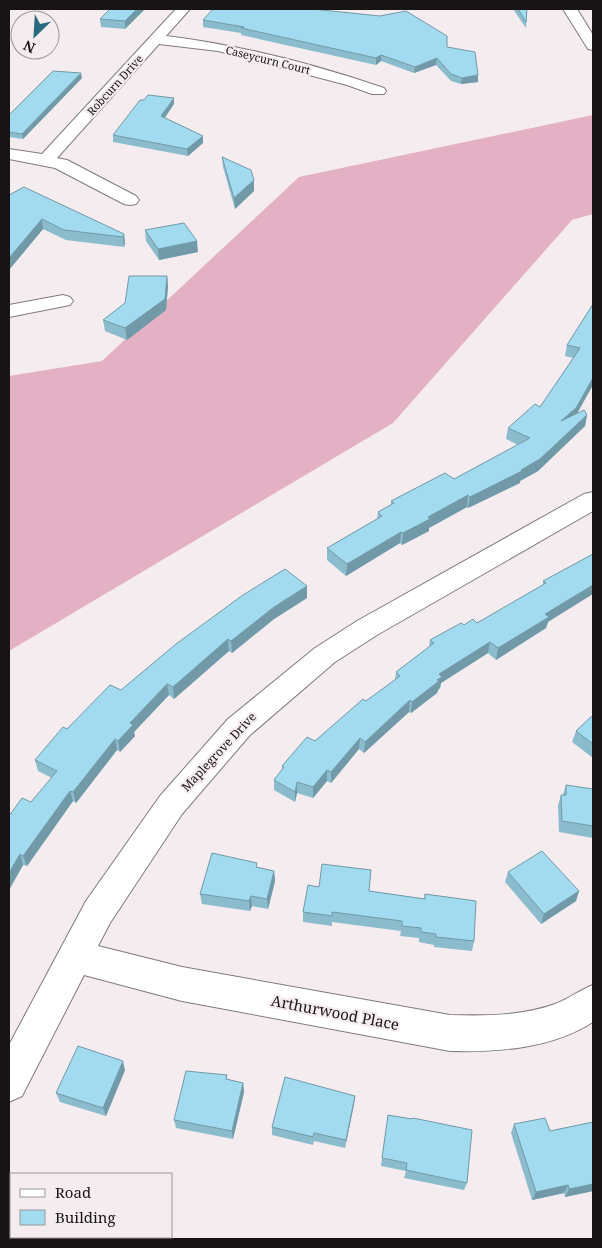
<svg xmlns="http://www.w3.org/2000/svg" width="602" height="1248" font-family="'Noto Serif',serif">
	<style>
		.forest { fill: #e3b0c4 }
		.lines { fill: none; stroke-linecap: round; stroke-linejoin: round }
		.minor-casing { stroke: #817a7c; stroke-width: 2 }
		.minor { fill: #fff; fill-rule: evenodd }
		.wall { fill: #8bbcce }
		.shaded-wall { fill: #7199a7 }
		.building { fill: #a2dbef; stroke: #7199a7 }
		.labels { text-anchor: middle; stroke-width: 4.5; stroke-linejoin: round; paint-order: stroke }
		.far-street-label { font-size: 11px; fill: #171415; stroke: #f5ecef }
		.street-label { font-size: 12px; fill: #171415; stroke: #f5ecef }
		.near-street-label { font-size: 15px; fill: #171415; stroke: #f5ecef }
	</style>
	<rect width="100%" height="100%" fill="#f5ecef"/>
	<path class="forest" d="M593,115V214L572,220L393,423L9,651V376L102,361L299,177Z"/>
	<g class="lines">
		<g class="minor-casing">
			<path id="minor" d="M176,9H190L166,36C240,45 314,64 384,88L386,91L384,94H372L347,85L218,51L159,44L57,158L67,160L136,196L139,200L136,204L130,205L124,204L55,168L9,159V149L42,154Z
				M563,9H577L593,35V50L588,49Z
				M63,295L70,297L73,301L70,305L9,317V305Z
				M593,492V511L377,635L335,662L250,735L182,814L110,923L98,946L182,967L450,1015C485,1016 522,1016 555,1004C568,999 580,990 593,985V1022C551,1049 498,1052 450,1051L182,1001L84,975L22,1096L9,1102V1045L86,901L160,796L228,719L315,648L357,621L584,494Z"/>
		</g>
		<use href="#minor" class="minor"/>
	</g>
	<path class="wall" d="M145,9L125,29L101,27L100,19Z
		M315,9L447,47L478,82L461,84L451,81L436,65L414,73L381,61L376,65L241,35V33L203,27V20Z
		M410,9H467V10Z
		M513,9H527L526,28Z
		M82,78L23,139L9,137V115Z
		M174,104L165,118L203,136V143L188,156L113,142V135Z
		M222,157L254,191L235,209L223,167Z
		M9,195L124,234L125,243L124,247L66,240L43,229L9,270Z
		M145,230L198,252L159,260L146,241Z
		M167,276L168,286L166,310L127,340L105,331L103,320Z
		M593,304L578,413L587,415L585,426L538,471L520,481V483L468,508L467,507L429,528V531L402,545L400,543L346,576L327,560V548L377,519L378,512L391,505V501L454,479L518,445L506,439L508,428L540,407L573,358L565,356L567,345Z
		M593,554L548,622L546,628L496,660L488,653L441,683L440,688L438,690L437,693L411,713L409,712L364,753L359,749L331,783L327,781L313,798L297,793L295,802L274,790V780L282,770V766L366,701L395,680L396,672L429,647L430,640L464,625L477,623L543,585V581Z
		M307,598L274,619L232,653L229,651L174,699L169,695L134,732L135,736L120,752L117,750L76,803L73,801L27,866L23,865L9,890L31,802L52,778L38,771L35,760L67,729L121,690Z
		M593,715V758L572,742L576,731Z
		M566,785L593,789V838L559,832L558,806L561,795H563Z
		M257,863V867L274,871L275,881L268,909L252,906L250,911L202,904L200,894Z
		M508,872L579,891L576,901L541,924L505,882Z
		M319,887L369,891L424,899L425,894L474,941L472,951L434,947V945L419,942V938L400,936L401,931L332,922V926L303,922V912Z
		M125,1070L106,1116L60,1102L56,1093Z
		M227,1079L243,1083L244,1092L233,1139L176,1128L174,1120Z
		M355,1096L354,1104L345,1148L314,1141L313,1145L272,1135V1127Z
		M388,1115L412,1119L467,1183L464,1190L404,1178L406,1171L381,1166Z
		M593,1122V1191L565,1197L564,1193L532,1200L511,1133L514,1124L550,1131Z"/>
	<path class="shaded-wall" d="M137,9H145L125,29V21Z
		M381,55V61L376,65V58Z
		M437,58L436,65L414,73L415,67Z
		M81,73L82,78L23,139L22,134Z
		M478,75V82L461,84L462,78Z
		M174,98V104L161,122V116Z
		M203,136V143L188,156L187,149Z
		M254,180V191L235,209L234,198Z
		M42,219L43,229L9,270V258Z
		M124,234L125,243L124,247L123,237Z
		M197,241L198,252L159,260L158,249Z
		M167,276L168,286L166,310L127,340L125,328Z
		M593,378V385L574,419L561,421Z
		M587,415L585,426L538,471L520,481V483L468,508L470,497L521,470Z
		M468,495L467,507L429,528V531L402,545L403,533L428,517Z
		M401,532L400,543L346,576L347,564Z
		M593,585V594L548,622L546,628L496,660L498,648L545,614Z
		M307,586V598L274,619L232,653L231,641L274,607Z
		M228,639L229,651L174,699L173,687Z
		M490,642L488,653L441,683L440,688L438,690L437,693L411,713L412,702L439,674Z
		M167,684L169,695L134,732L135,736L120,752L118,741L130,723Z
		M410,700L409,712L364,753L365,742Z
		M360,738L359,749L331,783V772Z
		M115,739L117,750L76,803L73,792Z
		M327,770V781L313,798V787Z
		M297,782V793L295,802V792Z
		M70,791L73,801L27,866L23,856Z
		M20,854L23,865L9,890V873Z
		M274,871L275,881L268,909L267,899Z
		M579,891L576,901L541,924L544,914Z
		M251,896L252,906L250,911L249,901Z
		M123,1061L125,1070L106,1116L103,1108Z
		M243,1083L244,1092L233,1139L232,1131Z
		M355,1096L354,1104L345,1148L346,1140Z
		M593,1184V1191L565,1197L569,1189Z
		M568,1185L564,1193L532,1200L536,1192Z"/>
	<path class="building" d="M110,9H137L125,21L100,19Z
		M213,9H312L380,16L406,11L447,36V47L475,52L478,75L462,78L451,74L437,58L415,67L381,55L376,58L241,28L244,27L203,20Z
		M518,9H527L526,22Z
		M53,71L81,73L22,134L9,132V115Z
		M148,95L174,98L161,116L203,136L187,149L113,135L140,100H144Z
		M222,157L251,170L254,180L234,198Z
		M24,187L124,234L123,237L64,230L42,219L9,258V195Z
		M184,223L197,241L158,249L145,230Z
		M129,276H167L165,299L125,328L103,320L125,303Z
		M593,304V378L576,408L561,421L584,410L587,415L540,459L521,470L522,471L470,497L468,495L428,517L430,519L403,533L401,532L347,564L327,548L382,516L378,512L394,503L391,501L445,473L454,479L530,438L508,428L535,404L540,407L580,348L567,345Z
		M593,554V585L545,614L549,617L498,648L490,642L439,674L442,677L437,680L439,681L412,702L410,700L365,742L360,738L331,772L327,770L313,787L297,782L295,792L274,780L284,767L282,766L307,737L315,741L363,699L366,701L400,676L396,672L434,643L430,640L461,623L464,625L473,619L477,623L546,583L543,581Z
		M285,569L307,586L274,607L231,641L228,639L173,687L167,684L130,723L133,725L118,741L115,739L73,792L70,791L23,856L20,854L9,873V816L22,798L31,802L57,771L35,760L63,727L67,729L110,685L121,690L176,644L243,595Z
		M593,715V744L576,731Z
		M566,785L593,789V826L562,821L561,795H566Z
		M542,851L579,891L544,914L508,872Z
		M212,853L257,863L256,867L274,871L267,899L251,896L249,901L200,894Z
		M322,864L371,870L369,891L425,899V894L476,901L474,941L436,937V934L421,932V928L402,926V921L332,912V916L303,912L308,885L319,887Z
		M78,1046L123,1061L103,1108L56,1093Z
		M186,1071L227,1075L226,1079L243,1083L232,1131L174,1120Z
		M285,1077L355,1096L346,1140L314,1133L313,1137L272,1127Z
		M388,1115L412,1119L413,1118L472,1130L467,1183L406,1170L407,1163L382,1158Z
		M545,1118L550,1131L593,1122V1184L569,1189L568,1185L536,1192L514,1124Z"/>
	<g class="labels">
		<g class="far-street-label">
			<text transform="translate(268 60) rotate(14)" y="4">Caseycurn Court</text>
			<text transform="translate(115 85) rotate(-48)" y="4">Robcurn Drive</text>
		</g>
		<g class="street-label">
			<text transform="translate(219 752) rotate(-47)" y="4">Maplegrove Drive</text>
		</g>
		<g class="near-street-label">
			<text transform="translate(335 1013) rotate(11)" y="5">Arthurwood Place</text>
		</g>
	</g>
	<rect width="602" height="1248" fill="none" stroke="#171415" stroke-width="20"/>
	<rect x="10" y="1173" width="162" height="65" fill="#f5ecef" stroke="#9c9698"/>
	<rect x="20" y="1189" width="25" height="8" fill="#ffffff" stroke="#9c9698"/>
	<text x="55" y="1198" font-size="15" fill="#171415">Road</text>
	<rect x="20" y="1210" width="25" height="15" fill="#a2dbef" stroke="#9c9698"/>
	<text x="55" y="1223" font-size="15" fill="#171415">Building</text>
	<g transform="translate(35 35) rotate(205)"><circle r="24" fill="#f5ecef" stroke="#9c9698"/>
	<path d="M0-4L9 19L0 12L-9 19Z" fill="#2a6b7f"/>
	<text y="-8" font-size="14" font-weight="bold" text-anchor="middle" fill="#171415">N</text>
	</g>
</svg>
